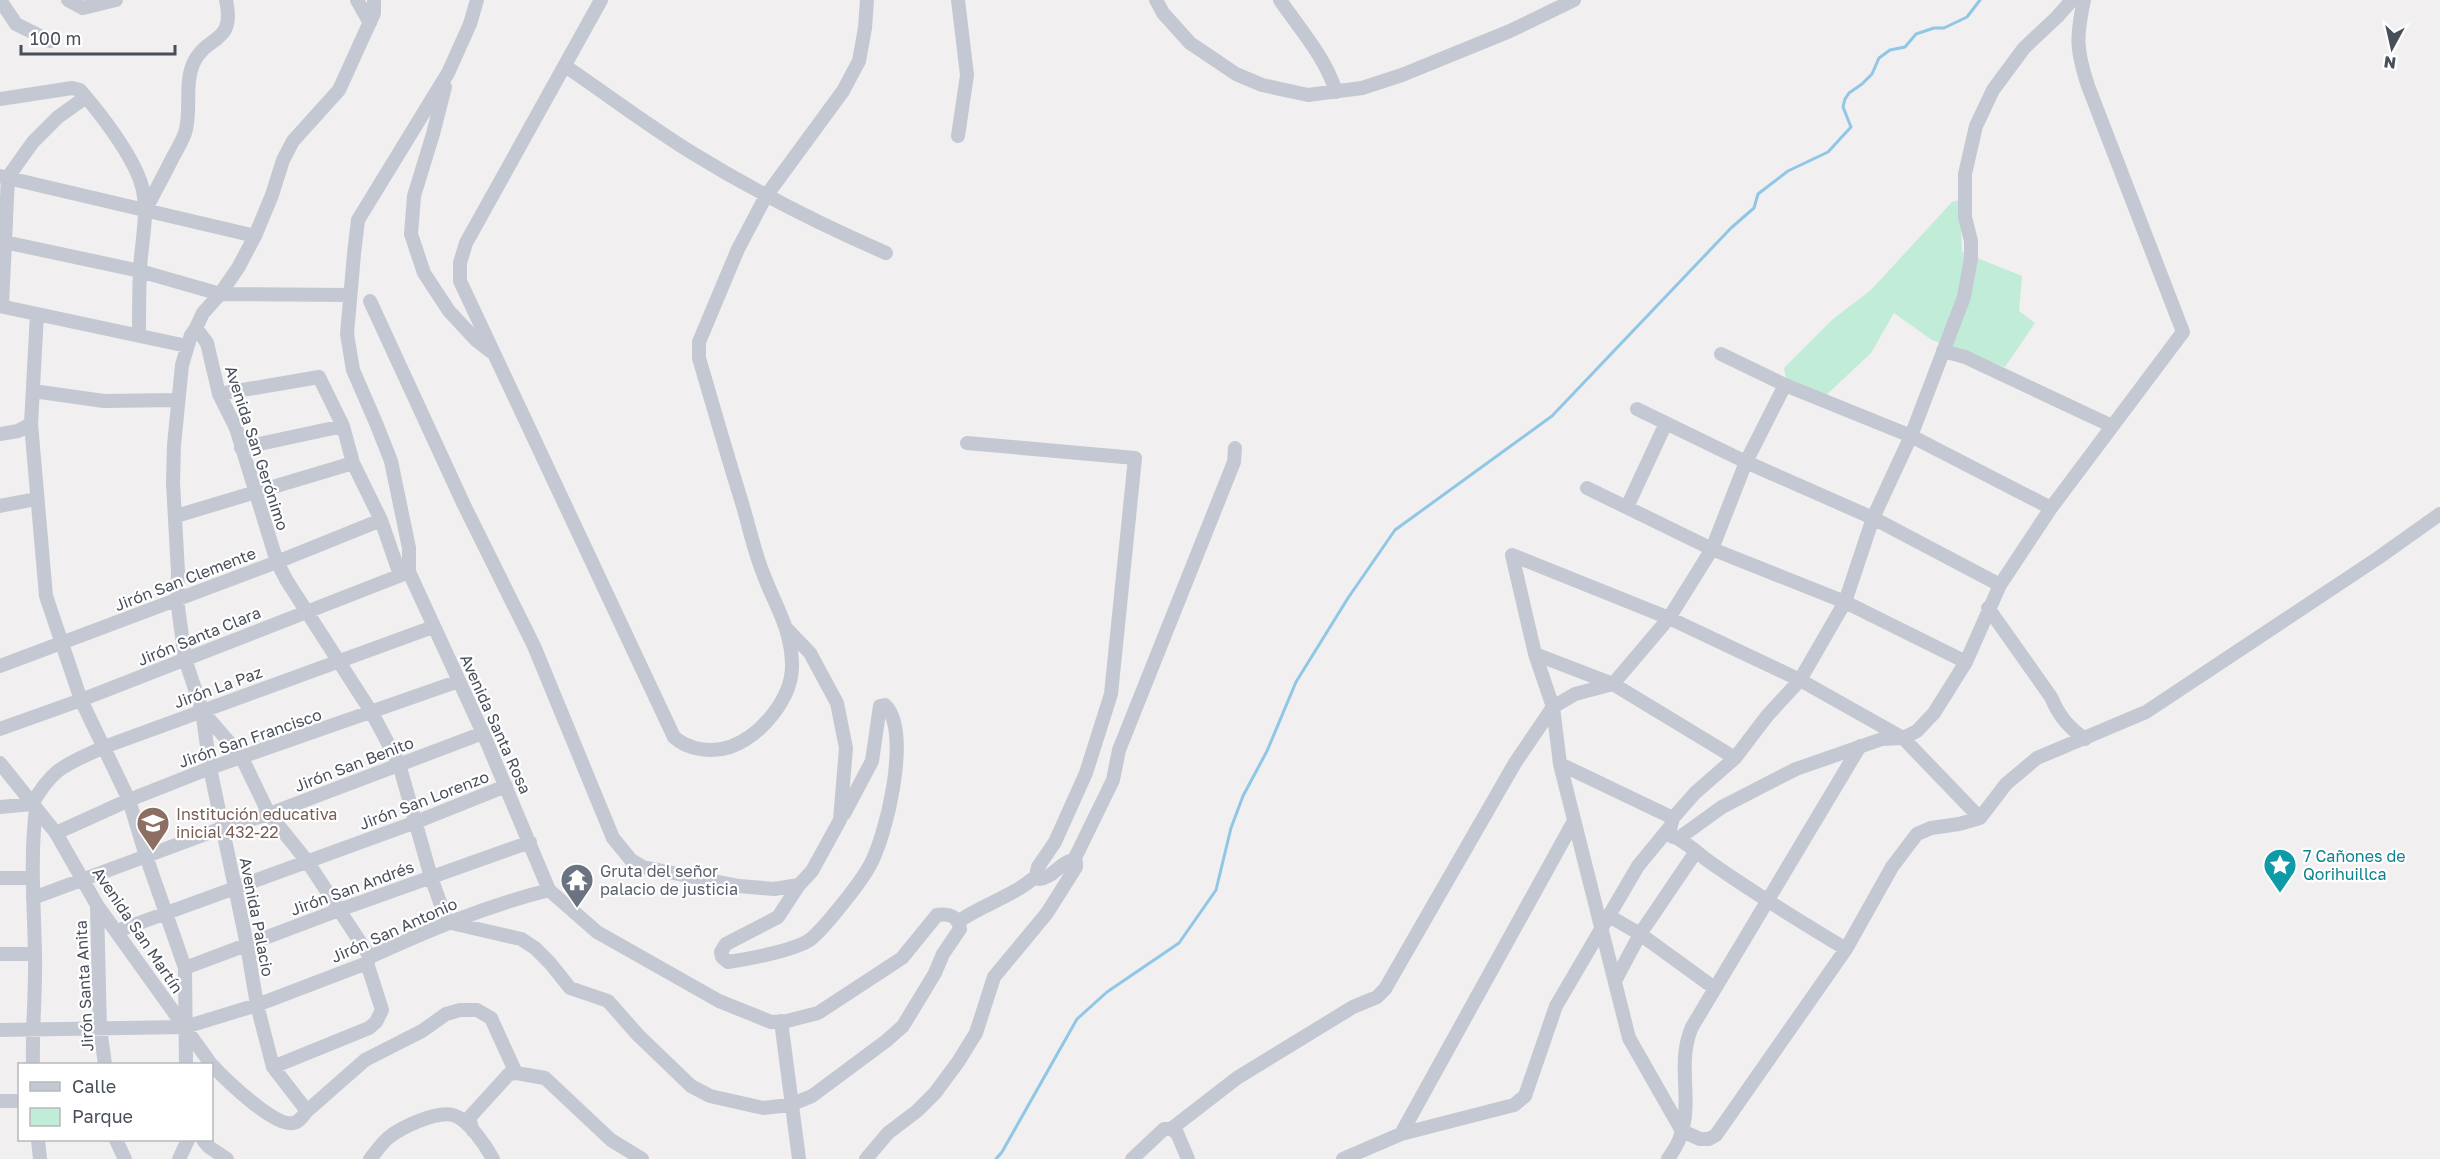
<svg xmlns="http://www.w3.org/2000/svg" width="2440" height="1159" font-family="'Golos Text',sans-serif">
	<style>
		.green { fill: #c0ecd8 }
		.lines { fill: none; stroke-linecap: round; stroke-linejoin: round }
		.stream { stroke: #90c6e6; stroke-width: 3 }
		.minor { stroke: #c3c8d3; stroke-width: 14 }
		.labels { text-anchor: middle; stroke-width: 4.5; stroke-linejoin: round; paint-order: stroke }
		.street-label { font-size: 16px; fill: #484f5b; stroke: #fff }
		.education-label { font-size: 16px; fill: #785e54; stroke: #fff; text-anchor: start }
		.culture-label { font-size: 16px; fill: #0d838f; stroke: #fff; text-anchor: start }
		.worship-label { font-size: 16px; fill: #5b616d; stroke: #fff; text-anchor: start }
	</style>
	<rect width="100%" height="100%" fill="#f1efef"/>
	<path class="green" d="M1960,200L1962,252L2022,276L2019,311L2035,323L2005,367L1932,340L1894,313L1871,353L1823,398L1786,378L1784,368L1833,319L1871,290L1952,202Z"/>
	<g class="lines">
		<path class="stream" d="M996,1159L1002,1152L1077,1019L1107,992L1179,943L1216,890L1231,828L1243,796L1267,751L1296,682L1348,598L1395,530L1552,416L1731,228L1754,208L1758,194L1788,171L1828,152L1851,127L1843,107L1845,99L1849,93L1862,84L1872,74L1879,58L1890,50L1905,47L1916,34L1934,28H1944L1967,17L1980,0"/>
		<path class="minor" d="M0,0L16,24L50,41
			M68,0L83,8L116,0
			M357,0L370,23
			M601,0L466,243L460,263V281L674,737C688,750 712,753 730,747C761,736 793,698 792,664C791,627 775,606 763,573C754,551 749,526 742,503C727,455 713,406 699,358V342L738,249L766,196L843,91L859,61L865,28L867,0
			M1156,0L1163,13L1190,43L1236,74L1262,85L1308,95L1362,88L1402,75L1510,31L1574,0
			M1280,0C1299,28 1326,58 1336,92
			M565,66C608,95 650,127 694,154C756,192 819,224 886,253
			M445,87L433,134L414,196L411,234L424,273L449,311L476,340L490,351
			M0,99L72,88L80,90C100,113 131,153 141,183C150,211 141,242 140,270C139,292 139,314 139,335
			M958,136L967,75L958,0
			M0,176L255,236
			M145,211C154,193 164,175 173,157C177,150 182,141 185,133C192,111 184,86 193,64C206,34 236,45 226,0
			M0,241L140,271L220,294L350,295
			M370,301L464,505L534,646L613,838L631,860L643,867L739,886L774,889L799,885L812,871L840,820L846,748L837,703L810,653L787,629
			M0,306L187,346
			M2,306L8,177L33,142L58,117L86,97
			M37,314L31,424L46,596L81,700L129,800L146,856L185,968L186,1064
			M196,328L203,313L220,294L238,268L255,236L272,195L283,160L293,141L339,90L374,13V0
			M1943,351L1965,357L2112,426
			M1721,354L1785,385L1911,436L2051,508
			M33,391L104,401L176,400
			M219,394L319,377L343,426L353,463L381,520L400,575
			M1637,409L1746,462L1873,518L2000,585
			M0,434L18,431L31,424
			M241,448L343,426
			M1587,488L1712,549L1845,602L1966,662
			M0,506L36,499
			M1627,507L1666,423
			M176,516L353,463
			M1512,555L1535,654L1553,707L1560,764L1629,1038L1682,1131L1700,1139H1709L1716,1135L1846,949L1892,867L1917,834L1931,828L1959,824L1980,818L2006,784L2037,758L2146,712L2378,558L2440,514
			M1512,555L1669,618L1800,680L1903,738L1980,818
			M1988,608L2051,697C2059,716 2068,727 2085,739
			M1535,654L1613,684L1735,758
			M0,666L277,562L381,520
			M203,712L241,756L269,814L307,861L370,957
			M0,729L81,700L409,572
			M0,763L56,833L97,905L211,1064
			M1560,764L1673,818
			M0,807L32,804C54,766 66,765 104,747L433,627
			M56,833L129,800L210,768L459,681
			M1679,838L1722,807L1796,769L1882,739L1903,738L1917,731L1934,713L1966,662L2000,585L2051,508L2183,332L2088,86C2076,49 2076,37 2084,0
			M1074,860L1113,780L1119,750L1234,462L1235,448
			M0,878H33
			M799,885L778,917L726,944L721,952L722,957L728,962C748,959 791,951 808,941C821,933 860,883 869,867C886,838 912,731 885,705L880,706L872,761L844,814
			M33,898L222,828L269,814L483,733
			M97,905L100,1029L105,1064
			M1609,916L1640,934L1713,987
			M959,921C984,904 1014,896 1036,876L1038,867L1055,842L1086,773L1111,694L1135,458L967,443
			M117,931L416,822L506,786
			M1846,949C1801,922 1757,895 1714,865C1703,858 1683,839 1673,837L1669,833L1673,818L1695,793L1735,758L1767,716L1800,680L1845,602L1873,518L1911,436L1964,297L1971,258V241L1965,217V174L1976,126L1993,90L2024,48L2057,17L2072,0
			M0,954H35
			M185,968L339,910L530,842
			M1615,981L1640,934L1695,853
			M781,1021L799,1159
			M0,1030L185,1027L257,1005L367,963L370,957C429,930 486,906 549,890
			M33,1064C32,1027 36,990 35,953C34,905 30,857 36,809
			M212,1065C225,1079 274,1127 293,1123C299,1122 303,1116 307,1111L273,1067L257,1005L247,945L210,768L202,710L185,659L177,599L178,572L173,483L174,445L182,365L191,335L196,328L207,343L219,394L236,428L277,562L287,581L372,713L399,764L431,877L447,922L521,939L535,948L550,963L570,988L608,1001L638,1035L691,1086L710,1096L763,1108L790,1105L812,1096L886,1041L903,1026L935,973L943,954L960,929C958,916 949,913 937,915L902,958L818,1013L787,1021L771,1022L719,1001L597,932L549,890L483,733L409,572V548L391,461L376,423L353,370L347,334L354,254L358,220L448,73L470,24L477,0
			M273,1067L369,1028L376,1022L382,1010L367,963
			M0,1101H20
			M307,1111L365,1060L422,1031L446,1014L460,1010H477L491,1018L516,1073
			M1171,1129L1237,1078L1353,1007L1377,997L1385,989L1515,763L1553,707L1575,694L1613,684L1669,618L1712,549L1746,462L1785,385
			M473,1131L469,1118L509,1074L516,1073L545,1078L611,1140L642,1159
			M1401,1134L1574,821
			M38,1140L40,1159
			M116,1140L125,1159
			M203,1140L209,1147L227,1159
			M179,1159L188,1140
			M370,1159C376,1152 381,1144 388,1138C401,1127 436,1111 453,1115C468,1119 486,1146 493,1159
			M866,1159L888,1133L917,1111L935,1093L958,1062L976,1033L994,977L1047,913L1076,867V862L1074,860C1060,862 1053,878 1039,879L1036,876
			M1132,1159L1164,1129H1171L1177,1133L1188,1159
			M1343,1159L1401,1134L1514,1105L1525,1096L1556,1006L1638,866L1670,827
			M1668,1159C1673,1151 1679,1144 1681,1134C1693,1098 1676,1063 1692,1027L1860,746"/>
	</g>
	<defs>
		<g id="school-pin" transform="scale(1.725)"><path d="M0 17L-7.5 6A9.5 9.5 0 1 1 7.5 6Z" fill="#8d6e63" stroke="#fff"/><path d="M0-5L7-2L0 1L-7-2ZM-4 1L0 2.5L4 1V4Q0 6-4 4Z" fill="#fff"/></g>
		<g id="sight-pin" transform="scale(1.725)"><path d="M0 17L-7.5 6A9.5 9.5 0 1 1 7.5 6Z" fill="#0f9aa8" stroke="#fff"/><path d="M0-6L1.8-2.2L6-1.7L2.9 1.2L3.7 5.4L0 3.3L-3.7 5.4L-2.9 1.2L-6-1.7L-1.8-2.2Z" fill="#fff"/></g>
		<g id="temple-pin" transform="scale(1.725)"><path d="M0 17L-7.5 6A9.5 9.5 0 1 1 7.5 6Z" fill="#6b7280" stroke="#fff"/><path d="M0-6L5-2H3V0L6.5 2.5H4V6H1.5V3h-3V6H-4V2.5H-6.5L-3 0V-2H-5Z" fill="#fff"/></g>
	</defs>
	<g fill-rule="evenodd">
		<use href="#school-pin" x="153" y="823"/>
		<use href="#sight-pin" x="2280" y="865"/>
		<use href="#temple-pin" x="577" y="880"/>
	</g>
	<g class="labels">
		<g class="street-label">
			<text transform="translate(257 448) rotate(72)" y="6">Avenida San Gerónimo</text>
			<text transform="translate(185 579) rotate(-21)" y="6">Jirón San Clemente</text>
			<text transform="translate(199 636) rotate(-22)" y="6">Jirón Santa Clara</text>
			<text transform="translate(218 687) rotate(-20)" y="6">Jirón La Paz</text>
			<text transform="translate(496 724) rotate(66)" y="6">Avenida Santa Rosa</text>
			<text transform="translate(250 738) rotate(-19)" y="6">Jirón San Francisco</text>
			<text transform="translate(354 764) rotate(-21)" y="6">Jirón San Benito</text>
			<text transform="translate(424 800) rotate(-21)" y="6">Jirón San Lorenzo</text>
			<text transform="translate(352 888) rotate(-20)" y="6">Jirón San Andrés</text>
			<text transform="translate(257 917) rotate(79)" y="6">Avenida Palacio</text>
			<text transform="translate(138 930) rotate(56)" y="6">Avenida San Martín</text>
			<text transform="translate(394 930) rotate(-24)" y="6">Jirón San Antonio</text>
			<text transform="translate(84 986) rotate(-93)" y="6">Jirón Santa Anita</text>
		</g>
		<g class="education-label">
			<text x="176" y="820">Institución educativa<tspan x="176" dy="18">inicial 432-22</tspan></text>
		</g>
		<g class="culture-label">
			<text x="2303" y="862">7 Cañones de<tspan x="2303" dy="18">Qorihuillca</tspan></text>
		</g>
		<g class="worship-label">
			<text x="600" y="877">Gruta del señor<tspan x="600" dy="18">palacio de justicia</tspan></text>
		</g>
	</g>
	<rect x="18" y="1063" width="195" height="78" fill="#ffffff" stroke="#b6b9bd" stroke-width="1.5"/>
	<rect x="30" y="1082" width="30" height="9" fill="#c3c8d3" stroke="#b6b9bd" stroke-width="1.5"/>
	<text x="72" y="1093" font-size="18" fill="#484f5b">Calle</text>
	<rect x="30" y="1108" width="30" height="18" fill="#c0ecd8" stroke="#b6b9bd" stroke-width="1.5"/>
	<text x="72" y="1123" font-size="18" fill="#484f5b">Parque</text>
	<g transform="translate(2392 48) rotate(188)" stroke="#ffffff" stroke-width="4.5" paint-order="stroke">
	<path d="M0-4.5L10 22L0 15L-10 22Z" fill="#484f5b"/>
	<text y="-9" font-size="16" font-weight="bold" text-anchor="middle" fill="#484f5b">N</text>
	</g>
	<path d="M21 45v9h154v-9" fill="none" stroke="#484f5b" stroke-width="3"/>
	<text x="30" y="45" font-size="18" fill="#484f5b" stroke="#ffffff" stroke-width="4.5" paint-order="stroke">100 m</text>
</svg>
